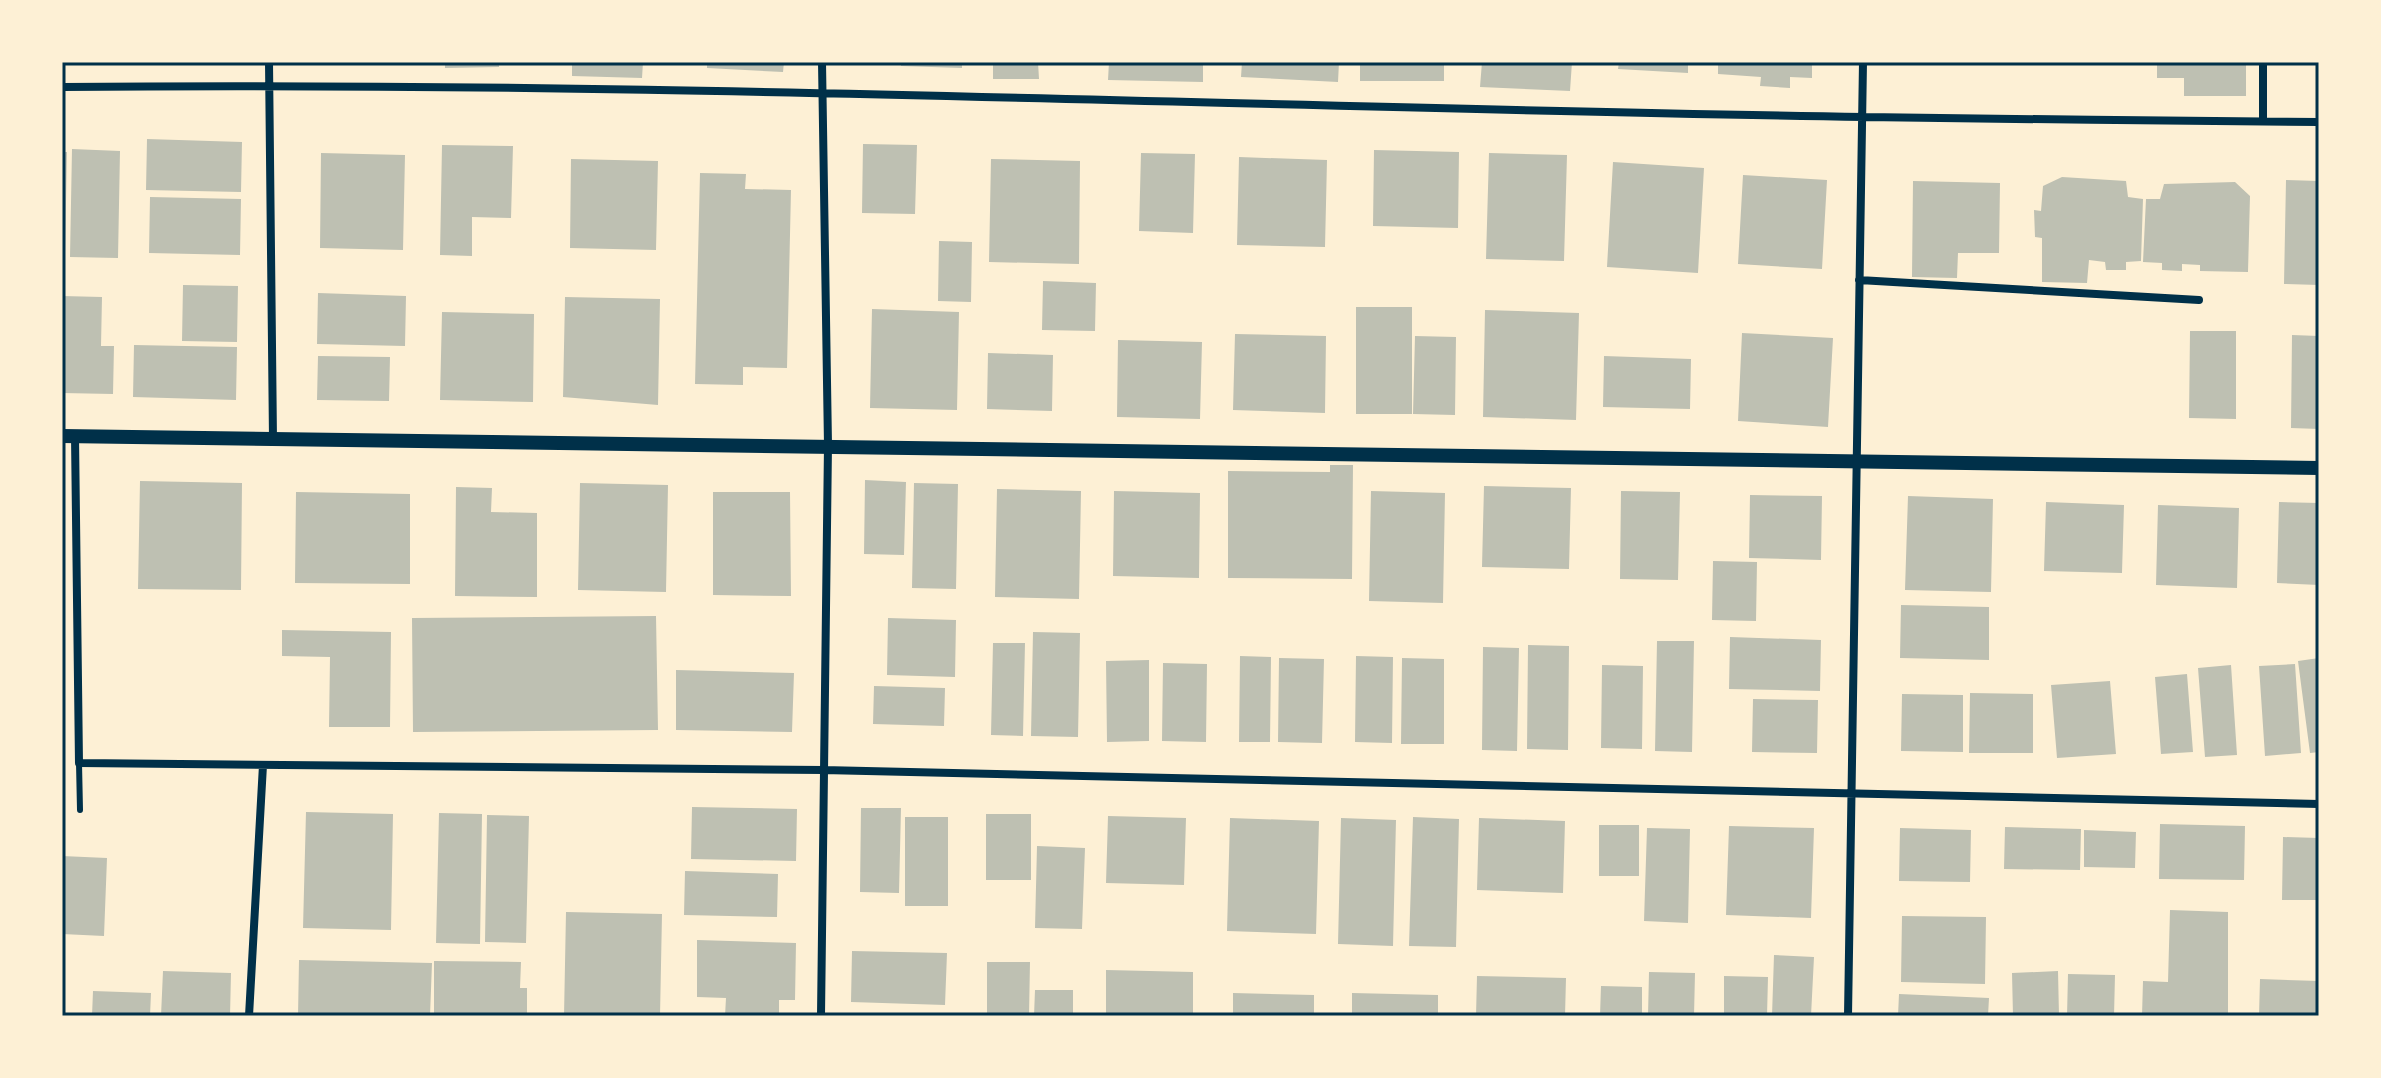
<svg xmlns="http://www.w3.org/2000/svg" width="2381" height="1078" font-family="'Alegreya Sans',sans-serif">
	<style>
		.building { fill: #bec0b2 }
		.lines { fill: none; stroke-linecap: round; stroke-linejoin: round }
		.service { stroke: #003049; stroke-width: 6 }
		.minor { stroke: #003049; stroke-width: 8 }
		.tertiary { stroke: #003049; stroke-width: 14 }
		.neatline { fill: none; stroke: #003049; stroke-width: 3 }
	</style>
	<rect width="100%" height="100%" fill="#fdf0d5"/>
	<path class="building" d="M164,62H242V65H164Z
		M445,62H499V67L445,68Z
		M572,62H643L642,78L572,76Z
		M707,62H784L783,72L707,68Z
		M901,62H962V68L901,66Z
		M993,62H1038L1039,79H993Z
		M1109,62H1203V82L1108,80Z
		M1242,62H1339L1338,82L1241,77Z
		M1360,62H1444V81H1360Z
		M1482,62H1572L1570,91L1480,87Z
		M1619,62H1688V73L1618,69Z
		M1718,62H1812V78L1790,77V88L1760,86L1761,77L1718,74Z
		M2157,62H2246V96H2184V78H2157Z
		M147,139L242,142L241,192L146,190Z
		M863,144L917,145L915,214L862,213Z
		M442,145L513,146L511,218L472,217V256L440,255Z
		M72,149L120,151L118,258L70,257Z
		M1374,150L1459,152L1458,228L1373,226Z
		M62,152H67L65,252H62Z
		M321,153L405,155L403,250L320,248Z
		M1141,153L1195,154L1193,233L1139,231Z
		M1489,153L1567,155L1564,261L1486,259Z
		M1239,157L1327,160L1325,247L1237,245Z
		M571,159L658,161L656,250L570,248Z
		M991,159L1080,161L1079,264L989,262Z
		M1613,162L1704,168L1698,273L1607,267Z
		M700,173L746,174L745,189L791,190L787,368L743,367V385L695,384Z
		M1743,175L1827,180L1822,269L1738,264Z
		M2062,177L2126,181L2128,197L2143,199L2141,261L2126,262V270H2106L2105,262L2089,260L2087,283L2042,282V238L2035,237L2034,210L2041,211L2043,186Z
		M2286,180L2319,181V285L2284,284Z
		M1913,181L2000,183L1999,253H1958L1957,278L1912,277Z
		M2235,182L2250,196L2248,272L2200,271V265L2182,264V271L2162,270V263L2143,262L2146,199H2160L2164,184Z
		M150,197L241,199L240,255L149,253Z
		M939,241L972,242L971,302L938,301Z
		M1043,281L1096,283L1095,331L1042,330Z
		M183,285L238,286L237,342L182,341Z
		M318,293L406,296L405,346L317,344Z
		M62,296L102,297L101,346H114L113,394L62,393Z
		M565,297L660,299L658,405L563,397Z
		M1356,307H1412V414H1356Z
		M872,309L959,312L957,410L870,408Z
		M1485,310L1579,313L1576,420L1483,417Z
		M442,312L534,314L533,402L440,400Z
		M2190,331H2236V419L2189,418Z
		M1742,333L1833,338L1828,427L1738,421Z
		M1235,334L1326,336L1325,413L1233,410Z
		M2292,335L2319,336V429L2291,428Z
		M1415,336L1456,337L1455,415L1413,414Z
		M1118,340L1202,342L1200,419L1117,417Z
		M134,345L237,347L236,400L133,397Z
		M988,353L1053,355L1052,411L987,409Z
		M318,356L390,357L389,401L317,400Z
		M1604,356L1691,359L1690,409L1603,407Z
		M1330,465H1353L1352,579L1228,578V471L1330,472Z
		M865,480L906,482L904,555L864,554Z
		M140,481L242,483L241,590L138,589Z
		M580,483L668,485L666,592L578,590Z
		M914,483L958,484L956,589L912,588Z
		M1484,486L1571,488L1569,569L1482,567Z
		M456,487L492,488L491,512L537,513V597L455,596Z
		M997,489L1081,491L1079,599L995,597Z
		M1114,491L1200,493L1199,578L1113,576Z
		M1371,491L1445,493L1443,603L1369,601Z
		M1621,491L1680,492L1678,580L1620,579Z
		M296,492L410,494V584L295,583Z
		M713,492H790L791,596L713,595Z
		M1750,495L1822,496L1821,560L1749,558Z
		M1908,496L1993,499L1991,592L1905,590Z
		M2046,502L2124,505L2122,573L2044,571Z
		M2279,502L2319,503V585L2277,583Z
		M2158,505L2239,508L2237,588L2156,585Z
		M1713,561L1757,562L1756,621L1712,620Z
		M1901,605L1989,607V660L1900,658Z
		M656,616L658,730L413,732L412,618Z
		M888,618L956,620L955,677L887,675Z
		M282,630L391,632L390,727H329L330,657L282,656Z
		M1033,632L1080,633L1078,737L1031,736Z
		M1730,637L1821,640L1820,691L1729,689Z
		M1657,641H1694L1692,752L1655,751Z
		M993,643H1025L1023,736L991,735Z
		M1528,645L1569,646L1568,750L1527,749Z
		M1483,647L1519,648L1517,751L1482,750Z
		M1240,656L1271,657L1270,742H1239Z
		M1356,656L1393,657L1392,743L1355,742Z
		M1279,658L1324,659L1322,743L1278,742Z
		M1402,658L1444,659V744H1401Z
		M2319,658V752L2310,753L2298,661Z
		M1149,660V741L1107,742L1106,661Z
		M1163,663L1207,664L1206,742L1162,741Z
		M2295,664L2301,753L2265,756L2259,666Z
		M1602,665L1643,666L1642,749L1601,748Z
		M2231,665L2237,755L2205,757L2198,668Z
		M676,670L794,673L792,732L676,730Z
		M2187,674L2193,752L2161,754L2155,677Z
		M2110,681L2116,754L2057,758L2051,685Z
		M874,686L945,688L944,726L873,724Z
		M1970,693L2033,694V753H1969Z
		M1902,694L1963,695V752L1901,751Z
		M1753,699L1818,700L1817,753L1752,752Z
		M692,807L797,809L796,861L691,859Z
		M861,808H901L899,893L860,892Z
		M306,812L393,814L391,930L303,928Z
		M439,813L482,814L480,944L436,943Z
		M986,814H1031V880H986Z
		M487,815L529,816L526,943L485,942Z
		M1108,816L1186,818L1184,885L1106,883Z
		M905,817H948V906H905Z
		M1413,817L1459,819L1456,947L1409,946Z
		M1230,818L1319,821L1316,934L1227,931Z
		M1341,818L1396,820L1393,946L1338,944Z
		M1479,818L1565,821L1563,893L1477,890Z
		M2160,824L2245,826L2244,880L2159,879Z
		M1599,825H1639V876H1599Z
		M1729,826L1814,828L1811,918L1726,915Z
		M2005,827L2081,829L2080,870L2004,869Z
		M1647,828L1690,829L1688,923L1644,921Z
		M1900,828L1971,830L1970,882L1899,881Z
		M2084,830L2136,832L2135,868L2084,867Z
		M2283,837L2319,838V900H2282Z
		M1037,846L1085,848L1082,929L1035,928Z
		M62,856L107,858L104,936L62,934Z
		M685,871L778,874L777,917L684,915Z
		M2170,910L2228,912V1016H2142L2143,981L2168,982Z
		M566,912L662,914L660,1016H564Z
		M1902,916L1986,917L1985,984L1901,982Z
		M697,940L796,943L795,1000H779V1016H725L726,998L697,997Z
		M852,951L947,953L945,1005L851,1002Z
		M1774,955L1814,957L1811,1016H1772Z
		M299,960L432,963L430,1016H298Z
		M434,961L521,962L520,988H527V1016H434Z
		M987,962H1030L1029,1016H987Z
		M1106,970L1193,972V1016H1106Z
		M163,971L231,973L230,1016H161Z
		M2058,971L2059,1016H2013L2012,973Z
		M1649,972L1695,973L1694,1016H1648Z
		M2068,974L2115,975L2114,1016H2067Z
		M1477,976L1566,978L1565,1016H1476Z
		M1724,976L1768,977L1767,1016H1724Z
		M2260,979L2319,981V1016H2259Z
		M1601,986L1642,987V1016H1600Z
		M1035,990H1073V1016H1034Z
		M93,991L151,993L150,1016H92Z
		M1233,993L1314,995V1016H1233Z
		M1352,993L1438,995V1016H1352Z
		M1899,994L1989,998L1988,1016H1898Z"/>
	<g class="lines">
		<path class="service" d="M79,763L80,810"/>
		<path class="minor" d="M269,62L273,440
			M62,87C663,81 1264,108 1865,117C2016,120 2168,120 2319,122
			M2263,121V62
			M1859,280L2199,300
			M75,436L79,763L823,770L2319,804
			M249,1016L263,765
			M821,1016L828,445L822,62
			M1848,1016L1863,62"/>
		<path class="tertiary" d="M62,436L2319,468"/>
	</g>
	<rect width="2381" height="1078" fill="none" stroke="#fdf0d5" stroke-width="128"/>
	<rect x="64" y="64" width="2253" height="950" class="neatline"/>
</svg>
